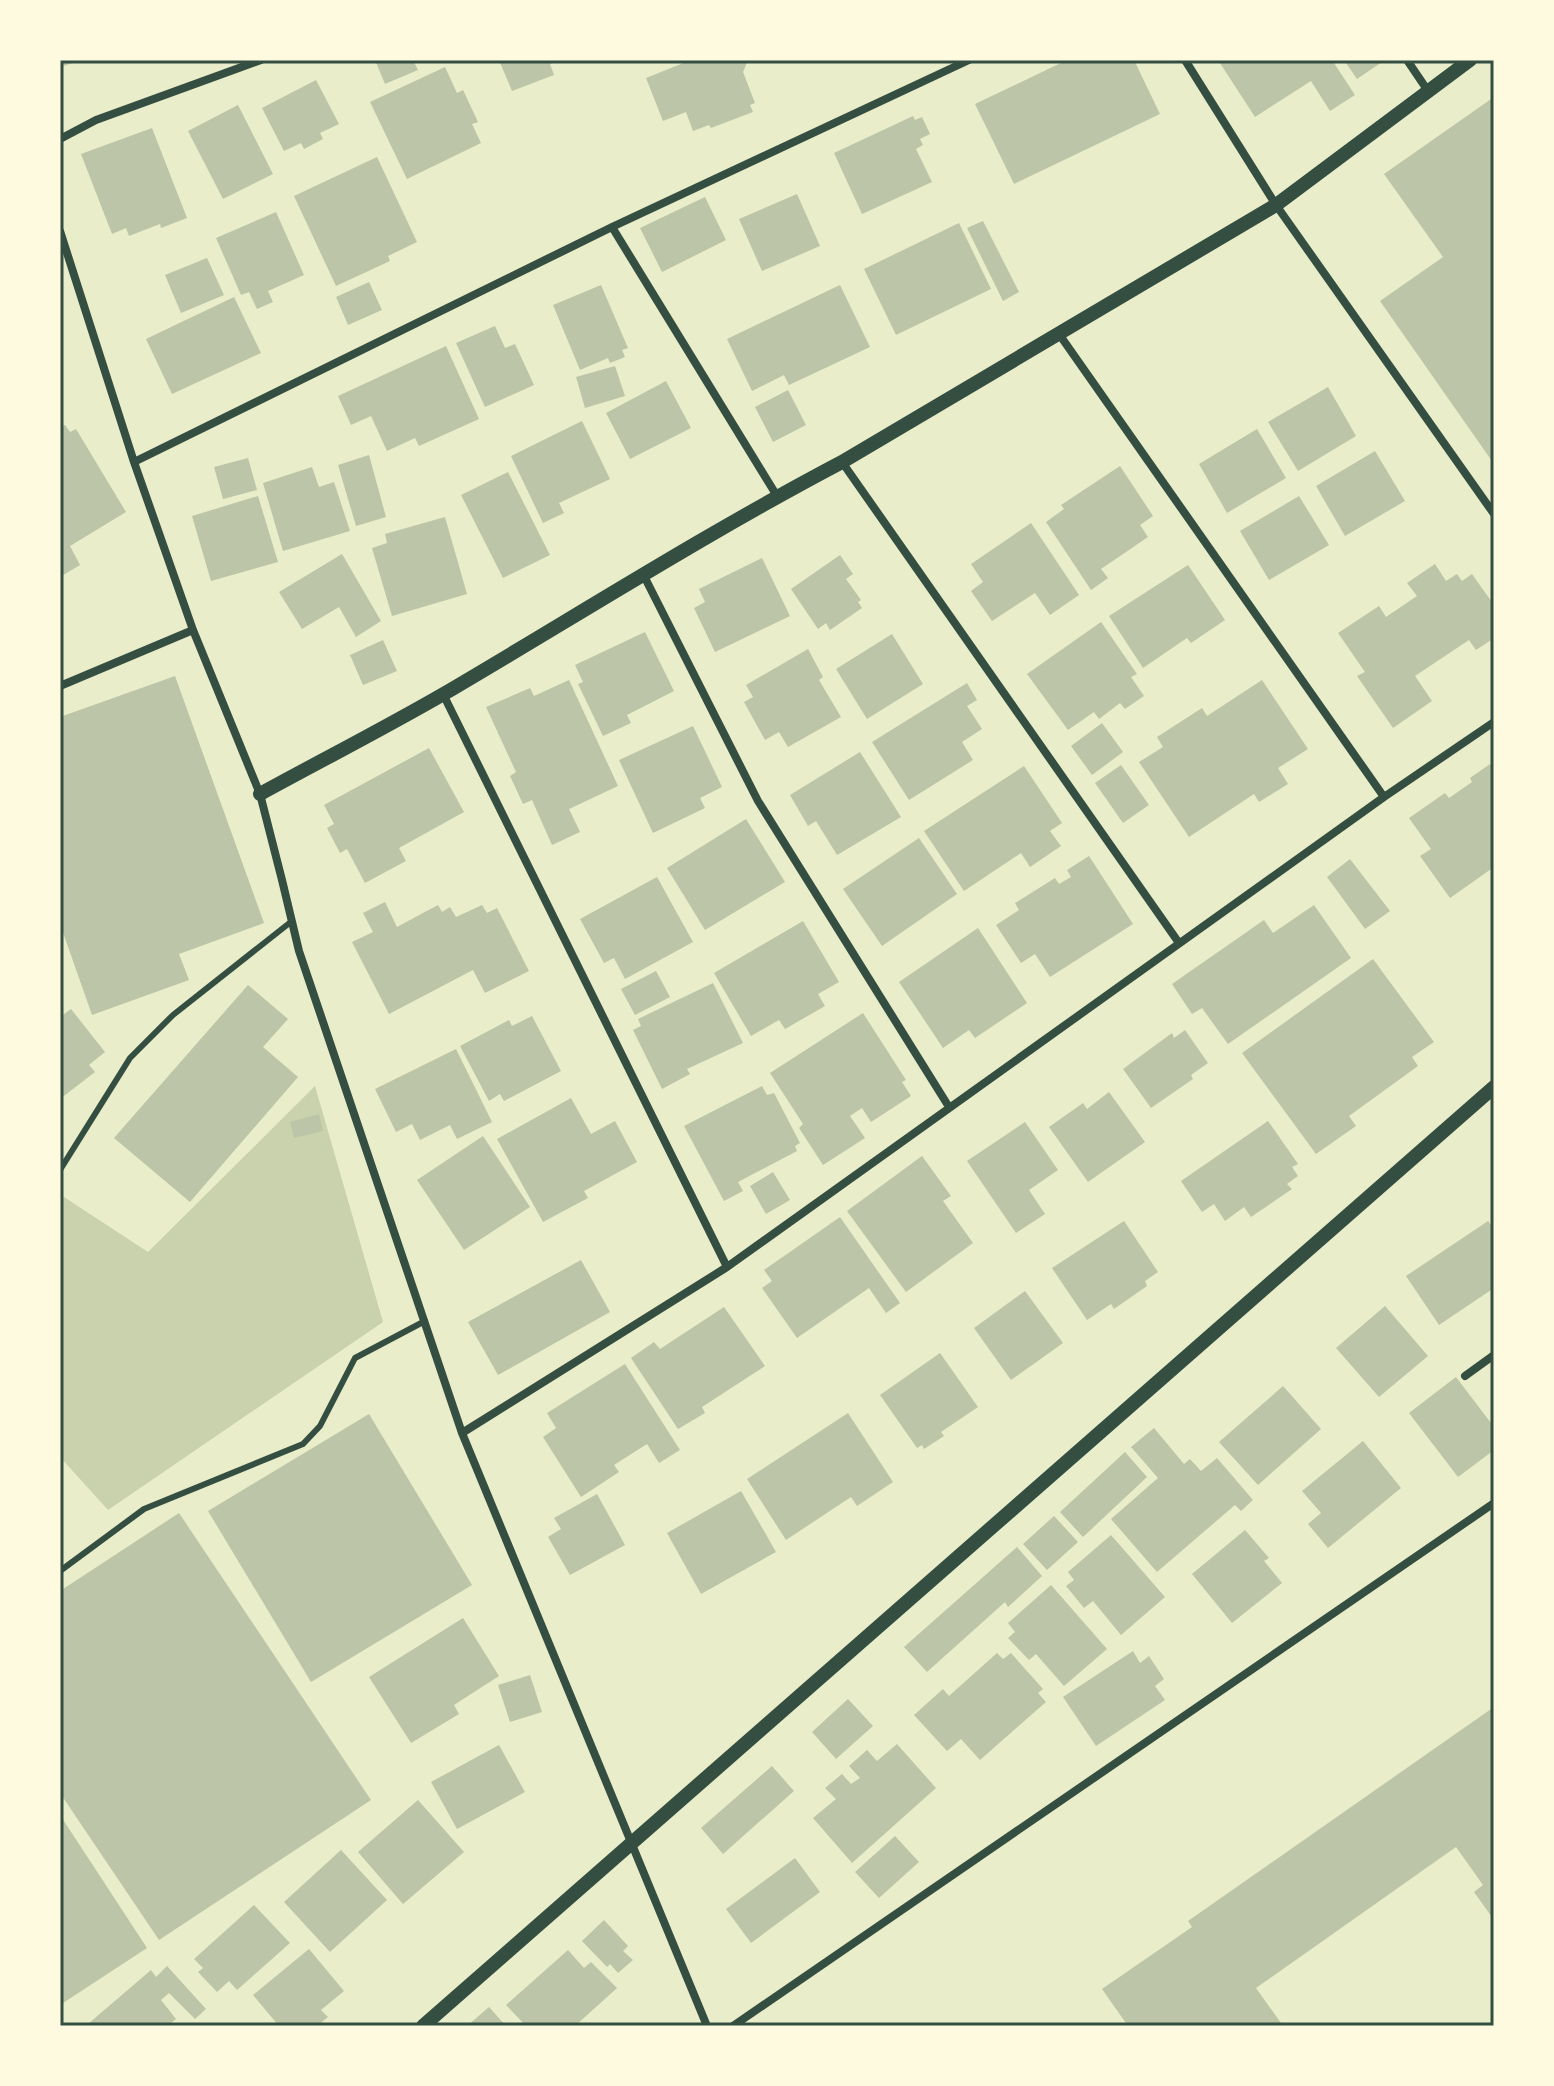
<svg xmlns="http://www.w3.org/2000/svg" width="1554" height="2086" font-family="'Alegreya Sans',sans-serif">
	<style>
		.green { fill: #cad2ad }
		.building { fill: #bcc5a7 }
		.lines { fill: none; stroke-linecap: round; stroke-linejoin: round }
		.service { stroke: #344e41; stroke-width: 6 }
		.minor { stroke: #344e41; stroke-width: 8 }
		.tertiary { stroke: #344e41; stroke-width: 14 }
		.neatline { fill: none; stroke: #344e41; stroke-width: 3 }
	</style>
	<rect width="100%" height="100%" fill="#e9edc9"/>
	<path class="green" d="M315,1086L383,1322L108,1510L60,1457V1202L64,1197L148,1252Z"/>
	<path class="building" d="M60,60H79V61L60,67Z
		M375,60H413L418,70L385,84Z
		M499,60H560L550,64L554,75L512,91Z
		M691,60H748L743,72L755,103L750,105L753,112L711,128L709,125L693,131L686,112L663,121L646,78Z
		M1067,60H1134L1160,114L1014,184L975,104Z
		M1218,60H1332L1355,95L1330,111L1311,81L1255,117Z
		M1344,60H1385L1357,79Z
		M445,67L457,93L463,90L478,122L472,124L481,143L407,179L370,102Z
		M316,80L339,124L320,133L323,139L304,149L301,143L284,151L262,108Z
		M1494,97V464L1380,301L1443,257L1384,174Z
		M238,105L273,174L223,199L188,131Z
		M913,116L915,120L922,117L930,134L920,139L923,145L916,149L932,182L862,214L834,153Z
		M152,128L187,218L161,228L160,224L129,236L126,228L112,234L81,154Z
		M377,157L417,242L388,256L390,261L336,286L294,196Z
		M797,194L820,246L762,271L739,219Z
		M705,197L726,240L662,272L640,228Z
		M276,212L304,275L268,291L273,302L257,309L249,292L241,295L216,238Z
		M983,221L1019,292L1003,301L967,228Z
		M959,223L991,289L896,335L864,269Z
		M207,258L224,295L181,313L165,275Z
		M369,282L382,310L348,325L336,297Z
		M601,285L628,348L622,350L625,357L610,363L608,358L580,370L553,305Z
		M840,285L870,347L789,385L784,375L752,391L727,339Z
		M234,297L261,353L172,394L146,339Z
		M495,326L505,348L515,344L534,385L485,407L456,343Z
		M446,346L479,419L419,446L415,438L387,451L371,416L351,425L338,396Z
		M615,366L625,396L585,408L576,377Z
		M666,381L691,428L630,459L606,413Z
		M1328,387L1356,436L1298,471L1268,422Z
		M788,390L806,425L773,442L755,407Z
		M582,421L610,479L559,503L564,513L543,523L511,456Z
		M65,425L70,432L76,429L126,512L70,546L80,565L60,577V428Z
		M1257,429L1286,478L1227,513L1199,464Z
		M1375,451L1405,501L1345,536L1316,486Z
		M369,455L386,517L356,526L338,465Z
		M248,458L257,490L223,499L214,467Z
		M1120,466L1153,516L1140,525L1148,537L1101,569L1108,578L1091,590L1046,522L1064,509L1061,505Z
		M312,467L319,487L334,482L350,531L283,551L263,483Z
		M508,472L550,555L503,578L461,495Z
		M258,496L278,562L211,581L192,516Z
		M1299,496L1329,545L1269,580L1240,531Z
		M445,517L467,594L392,616L372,548L387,543L385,534Z
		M1031,523L1079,595L1050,615L1035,593L992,621L971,591L983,582L971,564Z
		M342,554L381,621L356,637L339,607L302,629L279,592Z
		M840,555L853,574L846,579L861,600L858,602L862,608L830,630L826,623L818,629L791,589Z
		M762,558L790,616L715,652L694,608L705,602L699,589Z
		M1435,564L1446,581L1457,574L1462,581L1472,574L1494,605V638L1476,650L1469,640L1415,676L1432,701L1393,728L1357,676L1365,672L1338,633L1379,606L1386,617L1417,596L1407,583Z
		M1188,565L1225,620L1191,643L1187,638L1143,668L1109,616Z
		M1101,622L1137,674L1131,677L1144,696L1125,709L1120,703L1099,719L1094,712L1068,730L1027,674Z
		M645,632L674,691L627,715L631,723L603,736L578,684L583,682L575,665Z
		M892,634L923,684L867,719L836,669Z
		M383,640L397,671L363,685L350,655Z
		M808,649L823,677L819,680L841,717L788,747L779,732L765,740L744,702L753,697L746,685Z
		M175,676L264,923L179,954L189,980L92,1015L60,924V717Z
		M569,680L618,786L569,809L580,832L552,845L532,800L523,804L510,776L516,772L486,707L530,688L534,696Z
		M1262,680L1308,749L1278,768L1288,784L1259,802L1254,794L1189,837L1139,762L1163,747L1157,737L1202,708L1207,716Z
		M967,683L977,700L967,706L982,729L962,742L973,760L909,800L872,742Z
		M1102,723L1123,752L1092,775L1071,746Z
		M693,726L722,787L700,798L705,808L653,833L619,760Z
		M429,748L464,812L399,848L406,861L365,883L347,849L340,853L327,828L334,824L324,805Z
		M860,752L901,817L837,855L816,821L808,826L790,795Z
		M1490,764L1494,770V867L1450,898L1420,856L1431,849L1409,818L1445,793L1449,798L1472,782L1470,778Z
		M1121,765L1149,805L1123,823L1095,783Z
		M1024,766L1062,823L1050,831L1061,846L1030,867L1021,853L964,891L924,831Z
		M746,819L785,882L705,930L667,868Z
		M919,838L957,894L882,946L843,889Z
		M1089,856L1133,924L1050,977L1035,954L1021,963L996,925L1019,910L1015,903L1055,878L1059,884L1071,877L1067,870Z
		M1350,859L1390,911L1365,929L1327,877Z
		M657,877L693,942L625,979L614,958L604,963L580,919Z
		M385,902L397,927L438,905L442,912L450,907L456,917L482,905L487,913L497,908L529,971L485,993L473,970L389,1014L352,942L373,932L363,913Z
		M1314,905L1351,958L1228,1044L1202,1008L1192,1014L1172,984L1264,920L1273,933Z
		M803,921L839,982L818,994L825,1006L785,1029L779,1020L751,1036L714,973Z
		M978,928L1027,1003L975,1038L969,1030L943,1048L899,982Z
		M1373,959L1434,1042L1412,1057L1418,1066L1349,1116L1356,1126L1316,1154L1242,1053Z
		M656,971L670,997L635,1015L621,989Z
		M713,983L743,1043L687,1069L690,1074L662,1089L633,1030L641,1026L638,1019Z
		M248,985L288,1019L263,1047L298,1077L190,1202L114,1138Z
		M71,1009L105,1052L89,1065L95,1072L60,1099V1017Z
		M863,1013L906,1080L902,1082L911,1096L871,1122L862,1108L850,1116L865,1138L823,1165L799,1128L803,1124L770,1073Z
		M532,1016L561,1071L504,1101L500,1094L489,1101L460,1046L509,1020L512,1026Z
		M1185,1030L1208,1063L1191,1075L1193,1079L1151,1108L1123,1069L1172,1033L1174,1038Z
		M456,1049L492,1122L457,1139L450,1125L420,1140L412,1124L396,1132L375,1089Z
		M762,1086L767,1095L774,1093L800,1143L795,1146L797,1151L738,1182L743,1191L724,1201L684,1126Z
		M1109,1092L1145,1142L1088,1182L1049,1127L1083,1103L1087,1109Z
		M571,1098L591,1134L615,1121L637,1162L584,1191L588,1198L543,1222L497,1139Z
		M319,1114L323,1131L294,1138L290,1122Z
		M1268,1121L1298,1164L1292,1167L1298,1176L1287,1184L1292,1189L1251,1217L1244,1207L1225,1221L1214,1204L1202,1212L1181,1181Z
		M1025,1122L1058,1170L1029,1190L1045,1214L1016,1233L967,1161Z
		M483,1136L530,1207L464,1250L417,1180Z
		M922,1156L951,1196L943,1201L973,1243L906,1292L847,1211Z
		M773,1172L790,1200L766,1214L750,1186Z
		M840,1217L900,1303L886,1313L869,1288L797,1338L762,1288L772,1281L764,1270Z
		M1124,1221L1158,1272L1145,1281L1147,1286L1114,1309L1111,1304L1087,1320L1052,1268Z
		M1488,1221L1494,1229V1288L1439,1325L1406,1276Z
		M581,1260L610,1312L498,1375L468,1322Z
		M1025,1291L1063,1343L1011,1380L974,1328Z
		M1385,1306L1428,1356L1379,1397L1336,1348Z
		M724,1307L765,1366L702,1407L705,1413L678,1429L631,1358L654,1342L660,1349Z
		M940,1353L978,1407L941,1432L944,1436L924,1449L922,1445L917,1448L880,1395Z
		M625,1364L680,1450L659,1463L647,1444L614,1465L619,1472L581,1497L543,1437L556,1428L547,1413Z
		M1456,1377L1494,1427V1450L1458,1477L1409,1413Z
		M1283,1386L1321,1429L1258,1485L1219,1442Z
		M848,1413L893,1482L857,1506L851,1497L786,1540L747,1479Z
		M369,1414L472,1585L311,1682L208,1511Z
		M1154,1428L1184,1464L1190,1459L1201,1471L1217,1458L1253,1500L1241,1511L1235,1505L1157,1572L1111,1519L1158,1478L1131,1447Z
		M1363,1441L1401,1488L1328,1548L1308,1524L1321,1513L1302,1491Z
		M1125,1452L1147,1477L1083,1537L1060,1512Z
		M741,1491L776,1552L701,1594L667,1533Z
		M597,1494L625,1545L570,1575L548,1537L561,1529L554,1518Z
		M179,1513L371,1800L159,1940L60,1793V1591Z
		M1054,1516L1078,1542L1047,1570L1023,1544Z
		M1245,1530L1269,1558L1264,1561L1282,1583L1232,1623L1192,1574Z
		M1111,1535L1165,1597L1121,1635L1093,1601L1084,1608L1066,1586L1074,1580L1068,1572Z
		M1017,1547L1042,1576L1008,1607L1005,1602L927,1672L904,1647Z
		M1051,1585L1107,1649L1064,1686L1036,1654L1029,1660L1008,1638L1015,1632L1008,1623Z
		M463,1618L499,1676L454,1705L459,1714L411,1743L369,1677Z
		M1133,1651L1140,1663L1149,1656L1164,1679L1155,1686L1165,1700L1096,1746L1063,1697Z
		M997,1653L1003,1659L1011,1653L1043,1689L1038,1693L1046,1702L980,1760L961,1739L947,1751L914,1715L943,1689L949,1696Z
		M530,1675L542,1712L510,1722L498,1685Z
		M848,1699L873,1726L836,1759L812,1732Z
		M1494,1707V1920L1474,1892L1483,1885L1456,1847L1256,1988L1281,2023L1277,2026H1128L1102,1989L1192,1927L1188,1921Z
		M897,1744L936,1788L852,1863L813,1818L836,1799L825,1788L842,1774L851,1784L860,1778L849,1766L867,1750L877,1761Z
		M499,1745L525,1792L457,1829L431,1782Z
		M772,1766L794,1791L723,1854L701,1828Z
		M418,1800L464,1852L403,1904L358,1852Z
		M60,1815L147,1948L60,2005Z
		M895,1836L919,1862L879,1898L855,1872Z
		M341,1850L387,1900L330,1952L284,1902Z
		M795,1858L820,1892L751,1943L726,1909Z
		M254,1905L290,1943L237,1990L229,1981L217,1992L198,1972L203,1968L194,1959Z
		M604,1920L628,1946L623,1951L633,1960L618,1973L610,1964L607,1967L582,1941Z
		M309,1949L344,1991L321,2010L328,2017L317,2026H279L253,1995Z
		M568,1950L584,1968L591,1962L617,1988L575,2026H526L506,2005Z
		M167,1966L206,2009L195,2019L169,1993L161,2000L176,2019L167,2026H89L88,2024L151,1970L156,1977Z
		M489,2007L506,2026H467Z"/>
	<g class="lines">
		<path class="service" d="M60,1170L130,1058L173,1015L292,921
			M60,1571L144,1509L303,1444L320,1426L355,1358L425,1321"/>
		<path class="minor" d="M1185,60L1276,205L1494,514
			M1407,60L1428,91
			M60,139L96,120L261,60
			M612,227L777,496
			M60,231L134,462L193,630L260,794L282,880L299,951L462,1433L707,2026
			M1059,334L1384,797
			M134,462L612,227L969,60
			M842,462L1179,943
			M643,574L758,801L949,1107
			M60,686L193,630
			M443,694L727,1267
			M1465,1376L1494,1355
			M462,1433L727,1267L1384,797L1494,722
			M733,2026L1494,1503"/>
		<path class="tertiary" d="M260,794C322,760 385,728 447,692C578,615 707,533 842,462L1276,205L1470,60
			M423,2026L1494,1087"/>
	</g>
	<rect width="1554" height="2086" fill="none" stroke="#fefae0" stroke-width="124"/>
	<rect x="62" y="62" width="1430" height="1962" class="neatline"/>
</svg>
